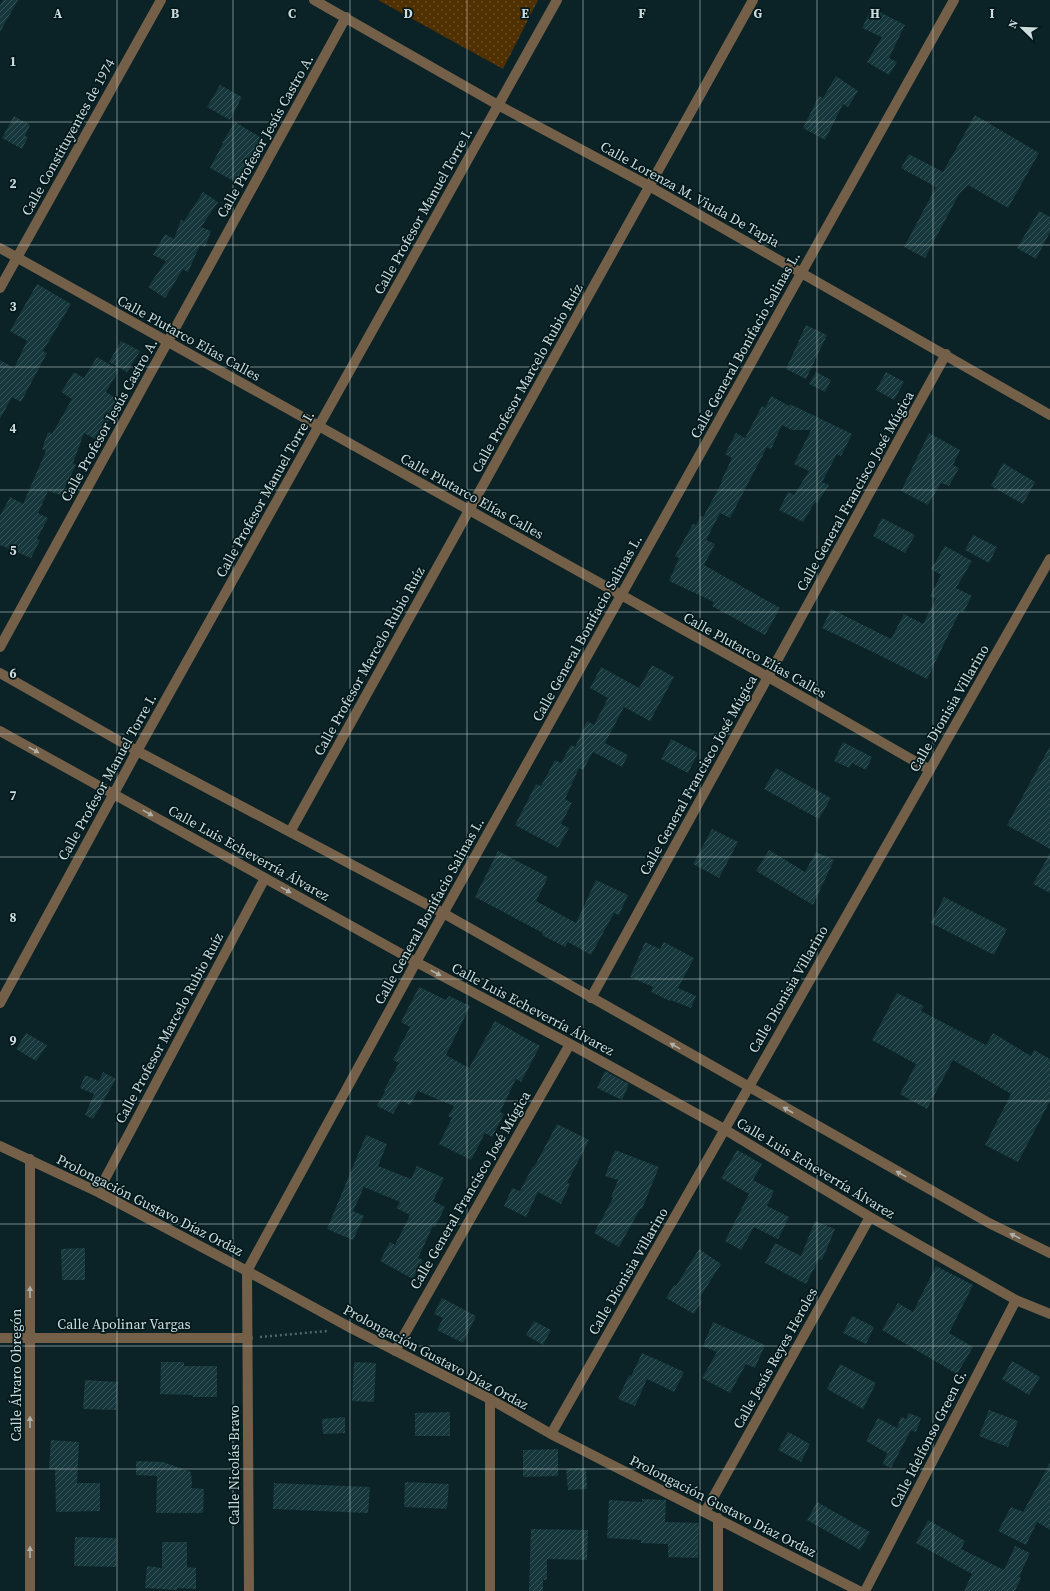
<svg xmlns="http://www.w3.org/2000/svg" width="1050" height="1591" font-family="'Source Serif 4',serif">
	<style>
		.park { fill: url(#park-dots) }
		.building { fill: url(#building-hatch) }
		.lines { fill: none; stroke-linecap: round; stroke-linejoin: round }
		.path { stroke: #506567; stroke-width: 2.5; stroke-dasharray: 2 3; stroke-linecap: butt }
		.minor { stroke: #745f48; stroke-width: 10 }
		.oneway { fill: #aeb0a9 }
		.grid { fill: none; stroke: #cddbdd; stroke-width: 1; stroke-opacity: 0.55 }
		.labels { text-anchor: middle; stroke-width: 3.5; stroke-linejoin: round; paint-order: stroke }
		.street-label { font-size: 14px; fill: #cddbdd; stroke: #03191c }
		.grid-label { font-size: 13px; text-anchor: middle; font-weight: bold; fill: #cddbdd; stroke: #03191c; stroke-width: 3.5; stroke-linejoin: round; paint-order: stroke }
	</style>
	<defs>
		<pattern id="park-dots" width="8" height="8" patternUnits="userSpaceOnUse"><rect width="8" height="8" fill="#502f01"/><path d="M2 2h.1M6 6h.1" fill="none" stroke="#684d26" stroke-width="1.8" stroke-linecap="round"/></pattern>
		<pattern id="building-hatch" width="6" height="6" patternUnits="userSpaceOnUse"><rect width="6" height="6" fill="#16373b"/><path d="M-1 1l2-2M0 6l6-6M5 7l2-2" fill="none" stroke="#375357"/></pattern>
	</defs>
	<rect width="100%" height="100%" fill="#0b2326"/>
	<path class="park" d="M378,0H538L503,69Z"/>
	<path class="building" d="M3,0H18L0,32V5Z
		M872,8L905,25L889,58L897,62L889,75L867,62L882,37L862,28Z
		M836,76L858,91L848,107L843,104L825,140L803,128L819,96L823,98Z
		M220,85L242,97L230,120L207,107Z
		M975,115L1039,153L1008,208L968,185L959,194L925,258L904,247L936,187L901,168L909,154L943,172Z
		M14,116L30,125L25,136L28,137L22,149L2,138Z
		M235,122L263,139L248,164L249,165L239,184L210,168L223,143H222Z
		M203,192L218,202L201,227L211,231L205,247L200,245L188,272L183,269L165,298L148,287L166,261L153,255L165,234L174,239L181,220L184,221Z
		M1039,211L1050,217V232L1036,259L1017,248Z
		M37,284L71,304L43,351L47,353L21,402L12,397L0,419V360L14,368L27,341L10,331Z
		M806,325L827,335L806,379L786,369Z
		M121,341L140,351L127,372L109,362Z
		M97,357L119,370L106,392L121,401L97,440L84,433L73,463L76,465L61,495L48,491L38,513L48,518L37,539L40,540L31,558L0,545V516L10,497L23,504L46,451L42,449L48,432L52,434L72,399L61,392L74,372L84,378Z
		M816,372L831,380L825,392L809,384Z
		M886,372L904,382L894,400L876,390Z
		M771,396L789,406L790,404L852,434L841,456L837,454L822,482L829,485L817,503L815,502L803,522L779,510L788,492L794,495L809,471L794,464L811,430H792L782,425L771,449L767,447L730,518L720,513L706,540L715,544L704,565L780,608L765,635L712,606L714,602L669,581L679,558L675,556L693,524L696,525L701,516L703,517L722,482L721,481L732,458L725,454L736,433L745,438L762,406L765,408Z
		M929,433L960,450L953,465L959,468L949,486L941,483L928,505L901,491Z
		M1003,463L1035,482L1023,504L991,486Z
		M882,518L915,535L905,553L873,536Z
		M973,535L997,547L989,563L965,550Z
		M945,546L972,561L956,588L972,596L963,613L960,611L927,679L875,653L822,628L831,609L891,639L904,614L923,624L936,599L930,596L941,575L931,569Z
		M652,665L674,677L650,721L624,707L605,743L628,755L622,767L593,752L583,770L579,768L565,799L572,803L561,824L569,828L558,848L515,825L536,784L541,786L555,760L561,763L571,745L575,747L587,721L594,725L608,698L590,688L601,667L639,688Z
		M671,739L698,753L688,773L661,759Z
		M843,742L872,757L866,770L852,763L849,768L834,761Z
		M1050,746V849L1007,825Z
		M776,768L831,798L819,819L764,789Z
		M712,829L738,842L719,878L693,864Z
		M769,850L805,872L816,852L834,860L813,905L756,871Z
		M498,851L548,877L536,901L576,923L596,880L628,895L619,915L614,913L591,955L568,942L565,947L542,935L543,933L475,897Z
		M1050,853V893L1033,884Z
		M944,897L1007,929L994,955L931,923Z
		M645,942L660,949L664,942L694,958L678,988L696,996L691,1008L671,1000L670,1001L651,992L653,987L630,977Z
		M419,987L446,1000L449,996L470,1006L446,1055L469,1068L495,1021L540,1046L521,1082L516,1079L500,1112L504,1114L492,1137L485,1133L471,1160L439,1144L452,1118L448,1116L454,1106L418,1091L410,1105L401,1100L393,1114L377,1106L385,1091L384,1090L399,1063L393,1060L410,1027L401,1022Z
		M897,993L924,1006L921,1011L986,1045L993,1033L1031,1056L1034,1050L1050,1059V1101L1018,1162L985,1145L1011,1094L953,1060L927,1109L900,1094L916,1064L872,1040Z
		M26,1033L47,1045L36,1061L16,1049Z
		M605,1071L629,1084L622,1100L597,1088Z
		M103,1072L116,1079L93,1119L85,1115L94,1094L80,1088L85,1075L99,1081Z
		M557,1124L589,1140L567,1183L570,1184L561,1204L538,1192L526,1217L504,1206L512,1188L520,1191L533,1166L534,1167Z
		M366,1135L387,1144L378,1166L411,1179L417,1166L444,1178L433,1201L445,1207L435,1227L433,1226L418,1258L423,1260L413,1279L380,1261L390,1242L395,1245L410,1215L396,1208L400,1202L364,1187L353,1211L364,1216L353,1240L327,1229Z
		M615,1150L659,1167L642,1209H640L619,1247L594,1233L613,1198L611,1197L618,1180L605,1176Z
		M737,1150L762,1164L753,1180L774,1191L767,1206L789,1217L778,1239L754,1227L741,1250L725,1241L749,1194L721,1178Z
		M815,1221L835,1229L822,1260L819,1259L806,1284L765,1263L775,1243L801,1256Z
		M85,1248V1280H62L61,1249Z
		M699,1249L721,1264L699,1299L702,1301L694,1314L666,1298L674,1285L676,1286Z
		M936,1266L973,1285L949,1333L973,1347L957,1374L882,1330L898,1303L913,1312Z
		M442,1298L476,1316L463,1343L437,1330L443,1318L434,1314Z
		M852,1316L874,1327L866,1344L843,1333Z
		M534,1321L551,1330L543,1345L526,1335Z
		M713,1322L765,1345L755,1368L746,1364L730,1393L702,1378L717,1352L703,1346Z
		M642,1353L684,1372L674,1392L647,1379L635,1406L618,1399L629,1375L631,1376Z
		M1012,1361L1040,1377L1029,1395L1002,1379Z
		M161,1362H184V1366H217V1397H193V1395L160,1394Z
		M354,1362L376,1363L374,1402L352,1401Z
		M840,1364L876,1383L863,1409L827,1389Z
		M85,1380L118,1382L116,1410L83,1409Z
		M989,1410L1018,1421L1008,1447L979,1436Z
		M450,1412V1436H415V1413Z
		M909,1413L921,1418L916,1432L911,1430L891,1468L883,1464L887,1453L866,1441L878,1418L897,1428L901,1417L906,1419Z
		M345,1417V1433L323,1434L322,1419Z
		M788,1432L810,1444L801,1462L778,1450Z
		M51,1440L79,1442L77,1483H100V1511L56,1512L55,1469H49Z
		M558,1449V1476L523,1477V1450Z
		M136,1461L163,1462L191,1472L192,1484L191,1488L204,1489L203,1513H156L157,1476L136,1475Z
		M1050,1463V1530L1037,1522L1026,1545L998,1531L1011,1507L1023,1512Z
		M586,1468L587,1489L568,1490L566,1469Z
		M405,1482L449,1484L447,1509L404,1507Z
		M274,1483L370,1487L368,1513L273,1509Z
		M642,1499L666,1500L665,1522L699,1523L698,1558L668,1557V1544L641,1543V1540L607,1538L609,1500L642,1502Z
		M817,1502L870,1532L860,1550L807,1520Z
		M928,1520L965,1541L961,1549L1004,1570L1015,1546L1030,1553L1019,1577L1021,1578L1015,1591H964L972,1574L916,1543Z
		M531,1529L588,1530L587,1560L547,1559V1580H543V1591H529Z
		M75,1537L116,1538V1567L74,1566Z
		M162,1542H187V1567L196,1568V1589L177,1588V1590L145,1588L147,1566L162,1568Z"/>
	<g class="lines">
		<path class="path" d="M260,1337L327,1331"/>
		<path class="minor" d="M314,0L498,105L649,186L1050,415
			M0,248L768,677L930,770
			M0,288L161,0
			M0,647L346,17
			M0,673L137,751L443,913L989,1223L1050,1253
			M0,731L416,962L570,1044L724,1129L870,1217L1016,1300L1050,1314
			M290,832L753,0
			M591,998L946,354
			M0,1003L137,751L557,0
			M0,1146L98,1192L247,1271L351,1328L490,1399L551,1434L859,1591
			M30,1159V1591
			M98,1192L265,878
			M0,1338H248
			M395,1351L570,1044
			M551,1434L1050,559
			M705,1512L870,1217
			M718,1518V1591
			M249,1591L247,1271L416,962L954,0
			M490,1591V1399
			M865,1591L1016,1300"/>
	</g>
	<defs><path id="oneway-solid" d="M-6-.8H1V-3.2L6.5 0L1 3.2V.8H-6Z"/></defs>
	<g class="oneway">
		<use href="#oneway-solid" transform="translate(34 750) rotate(29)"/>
		<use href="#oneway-solid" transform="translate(148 813) rotate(29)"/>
		<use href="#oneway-solid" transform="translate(286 890) rotate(29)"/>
		<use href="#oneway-solid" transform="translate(436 973) rotate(28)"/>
		<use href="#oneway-solid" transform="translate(675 1046) rotate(-151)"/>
		<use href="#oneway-solid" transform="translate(788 1110) rotate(-150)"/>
		<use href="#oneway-solid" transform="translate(901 1174) rotate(-151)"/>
		<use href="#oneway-solid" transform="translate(1015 1236) rotate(-154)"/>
		<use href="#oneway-solid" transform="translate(30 1292) rotate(-90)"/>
		<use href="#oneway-solid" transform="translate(30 1422) rotate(-90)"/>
		<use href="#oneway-solid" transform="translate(30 1552) rotate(-90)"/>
	</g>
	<path class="grid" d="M117,0V1591M233,0V1591M350,0V1591M467,0V1591M583,0V1591M700,0V1591M817,0V1591M933,0V1591M0,122H1050M0,245H1050M0,367H1050M0,490H1050M0,612H1050M0,734H1050M0,857H1050M0,979H1050M0,1101H1050M0,1224H1050M0,1346H1050M0,1469H1050"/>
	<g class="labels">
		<g class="street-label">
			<text transform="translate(265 136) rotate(-61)" y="5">Calle Profesor Jesús Castro A.</text>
			<text transform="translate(68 137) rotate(-61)" y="5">Calle Constituyentes de 1974</text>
			<text transform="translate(690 194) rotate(29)" y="5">Calle Lorenza M. Viuda De Tapia</text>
			<text transform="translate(423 211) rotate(-61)" y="5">Calle Profesor Manuel Torre I.</text>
			<text transform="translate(189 338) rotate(29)" y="5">Calle Plutarco Elías Calles</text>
			<text transform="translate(745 345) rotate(-61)" y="5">Calle General Bonifacio Salinas L.</text>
			<text transform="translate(527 378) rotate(-61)" y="5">Calle Profesor Marcelo Rubio Ruíz</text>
			<text transform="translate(109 420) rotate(-61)" y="5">Calle Profesor Jesús Castro A.</text>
			<text transform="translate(855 491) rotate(-61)" y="5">Calle General Francisco José Múgica</text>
			<text transform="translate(265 494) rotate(-61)" y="5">Calle Profesor Manuel Torre I.</text>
			<text transform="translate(472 496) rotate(29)" y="5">Calle Plutarco Elías Calles</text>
			<text transform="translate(587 628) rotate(-61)" y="5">Calle General Bonifacio Salinas L.</text>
			<text transform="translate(755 655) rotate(29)" y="5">Calle Plutarco Elías Calles</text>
			<text transform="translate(369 661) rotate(-61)" y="5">Calle Profesor Marcelo Rubio Ruíz</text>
			<text transform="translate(949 708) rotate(-60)" y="5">Calle Dionisia Villarino</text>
			<text transform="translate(698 775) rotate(-61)" y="5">Calle General Francisco José Múgica</text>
			<text transform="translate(107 777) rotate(-61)" y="5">Calle Profesor Manuel Torre I.</text>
			<text transform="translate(249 853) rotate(29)" y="5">Calle Luis Echeverría Álvarez</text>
			<text transform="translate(429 911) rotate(-61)" y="5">Calle General Bonifacio Salinas L.</text>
			<text transform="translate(788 989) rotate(-60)" y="5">Calle Dionisia Villarino</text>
			<text transform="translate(533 1009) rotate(28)" y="5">Calle Luis Echeverría Álvarez</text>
			<text transform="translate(169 1028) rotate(-62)" y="5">Calle Profesor Marcelo Rubio Ruíz</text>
			<text transform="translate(816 1168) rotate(31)" y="5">Calle Luis Echeverría Álvarez</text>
			<text transform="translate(470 1190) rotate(-60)" y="5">Calle General Francisco José Múgica</text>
			<text transform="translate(150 1205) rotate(27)" y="5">Prolongación Gustavo Díaz Ordaz</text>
			<text transform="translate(628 1271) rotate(-60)" y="5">Calle Dionisia Villarino</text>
			<text x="124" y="1329">Calle Apolinar Vargas</text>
			<text transform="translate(436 1357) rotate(28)" y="5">Prolongación Gustavo Díaz Ordaz</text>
			<text transform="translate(775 1358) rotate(-61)" y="5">Calle Jesús Reyes Heroles</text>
			<text transform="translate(16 1375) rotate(-90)" y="5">Calle Álvaro Obregón</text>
			<text transform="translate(928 1439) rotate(-63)" y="5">Calle Idelfonso Green G.</text>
			<text transform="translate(234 1465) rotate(-90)" y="5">Calle Nicolás Bravo</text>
			<text transform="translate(723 1506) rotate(27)" y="5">Prolongación Gustavo Díaz Ordaz</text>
		</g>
	</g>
	<g class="grid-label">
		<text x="58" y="18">A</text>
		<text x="175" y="18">B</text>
		<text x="292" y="18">C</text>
		<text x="408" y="18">D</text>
		<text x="525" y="18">E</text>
		<text x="642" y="18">F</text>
		<text x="758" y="18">G</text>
		<text x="875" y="18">H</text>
		<text x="992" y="18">I</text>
		<text x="13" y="66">1</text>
		<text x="13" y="188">2</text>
		<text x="13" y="311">3</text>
		<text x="13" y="433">4</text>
		<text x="13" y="555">5</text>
		<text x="13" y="678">6</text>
		<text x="13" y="800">7</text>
		<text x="13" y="922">8</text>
		<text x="13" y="1045">9</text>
	</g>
	<g transform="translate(1022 28) rotate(293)" stroke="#03191c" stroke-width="3" paint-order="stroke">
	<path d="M0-3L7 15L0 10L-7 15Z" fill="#cddbdd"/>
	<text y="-6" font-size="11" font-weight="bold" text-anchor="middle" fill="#cddbdd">N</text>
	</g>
</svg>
